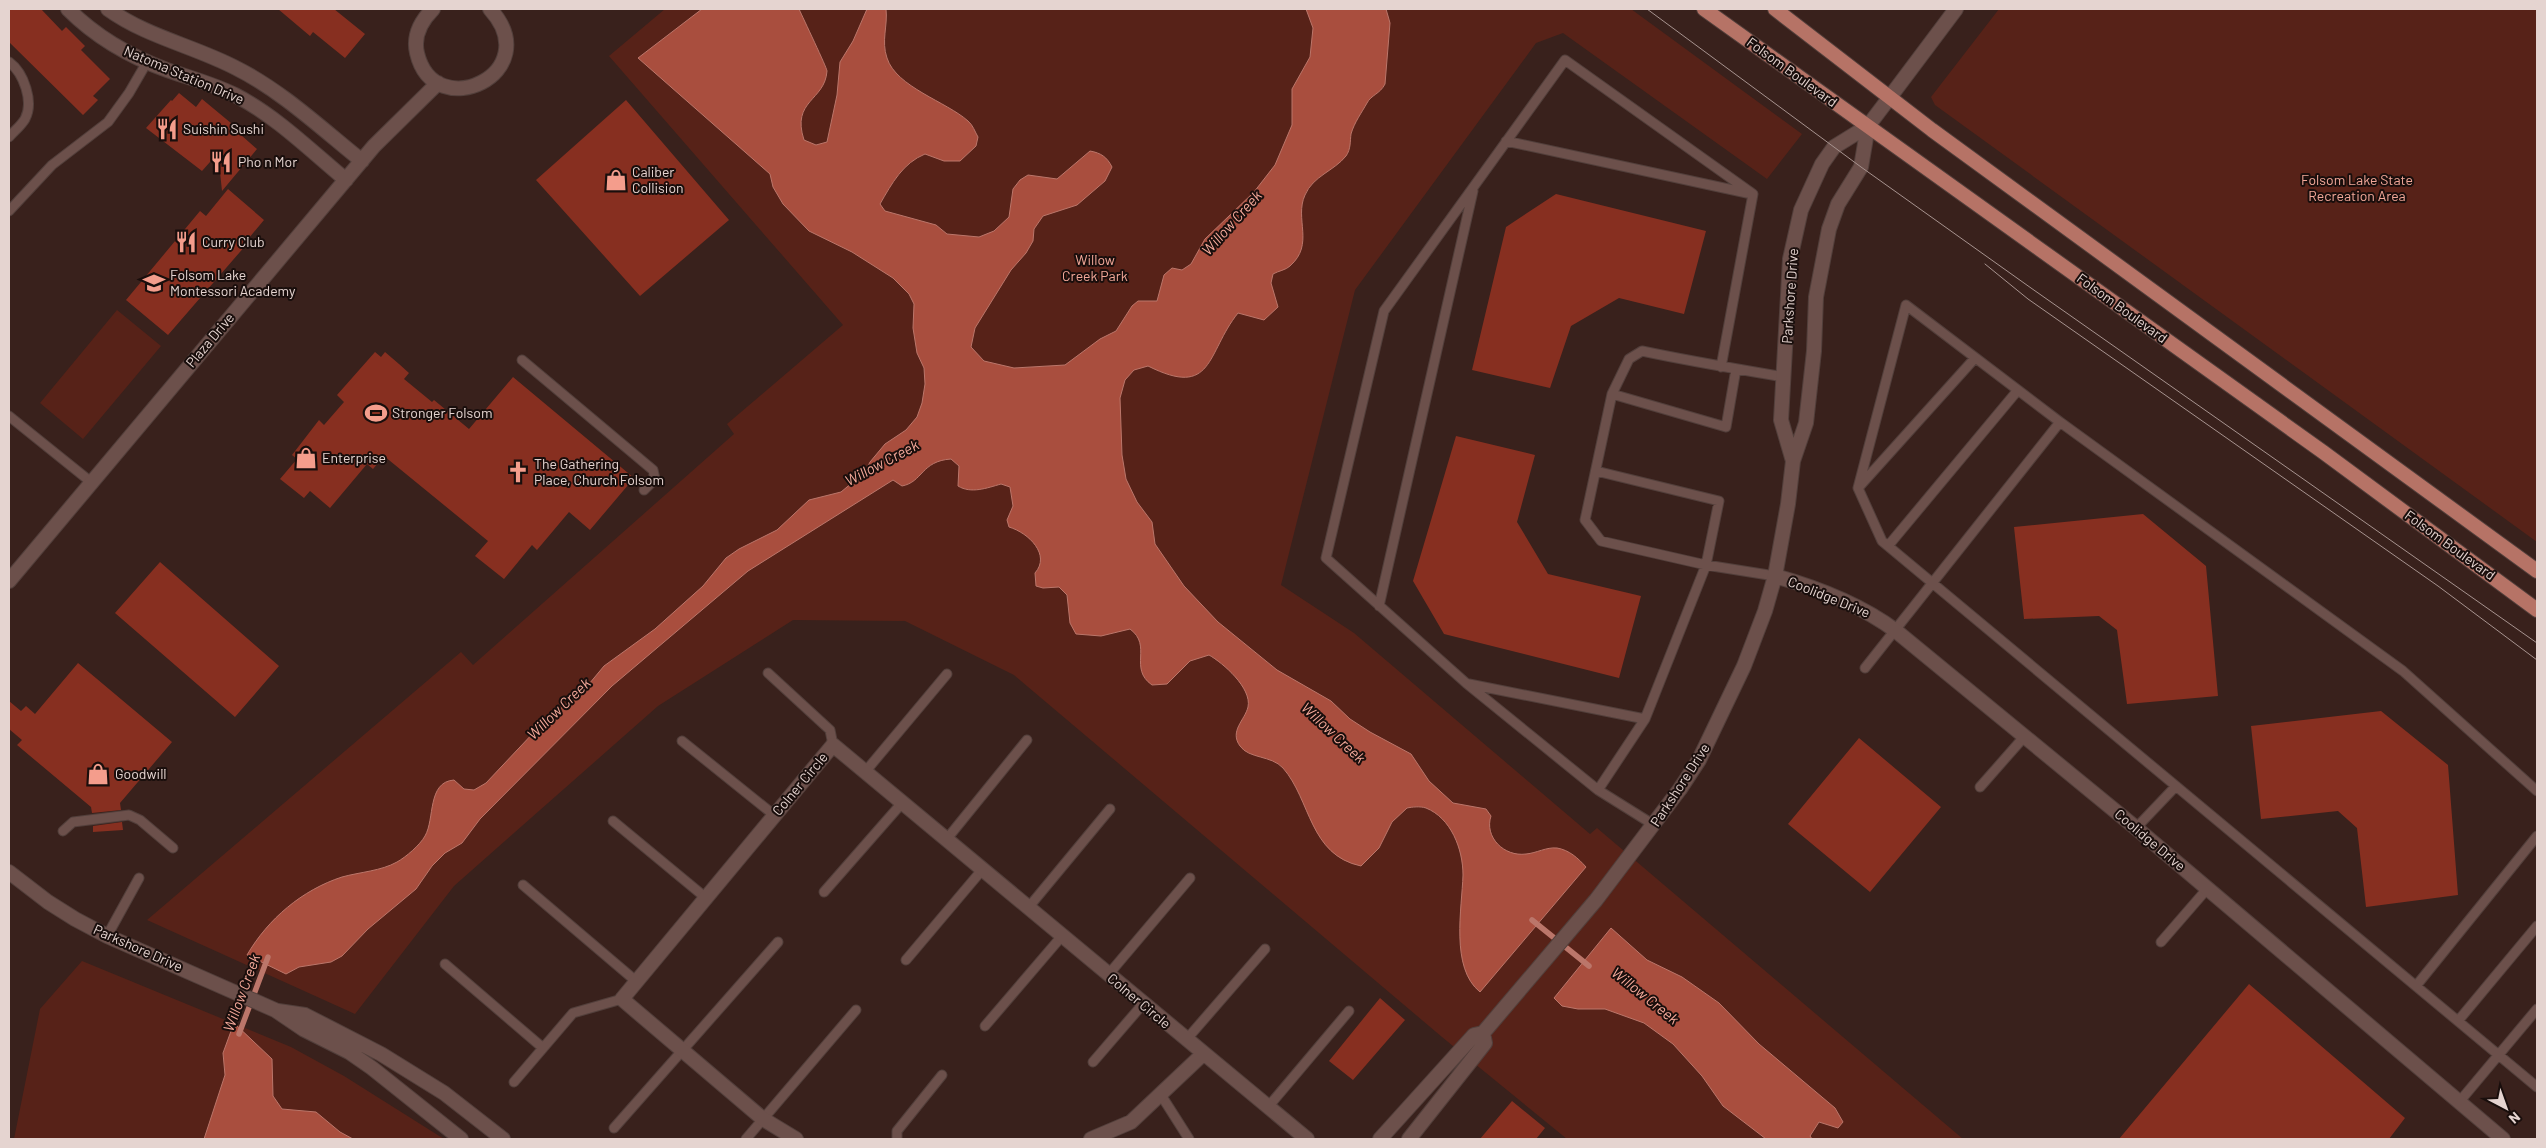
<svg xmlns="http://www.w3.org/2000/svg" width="2546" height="1148" font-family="Barlow,sans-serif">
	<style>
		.green { fill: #572218 }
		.water { fill: #a94e3e; stroke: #bb766a }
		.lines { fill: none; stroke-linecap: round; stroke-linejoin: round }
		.stream { stroke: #bb766a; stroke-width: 5.5 }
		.building { fill: #872f20 }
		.service-casing { stroke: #523f3b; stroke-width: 11 }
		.minor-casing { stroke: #523f3b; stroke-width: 16 }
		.tertiary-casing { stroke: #523f3b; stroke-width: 16 }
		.primary-casing { stroke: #523f3b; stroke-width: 16 }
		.service { stroke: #6c504b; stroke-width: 9 }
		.minor { stroke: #6c504b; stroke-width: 14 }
		.tertiary { stroke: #6c504b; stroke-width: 14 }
		.primary { stroke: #b67366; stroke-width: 14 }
		.tram { stroke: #a7938f; stroke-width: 1 }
		.labels { text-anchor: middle; stroke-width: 4; stroke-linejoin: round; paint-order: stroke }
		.street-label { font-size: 14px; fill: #e5d4d0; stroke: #190e0c }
		.poi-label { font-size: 14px; fill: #e5d4d0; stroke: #190e0c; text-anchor: start }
		.park-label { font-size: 14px; fill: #f3a899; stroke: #190e0c }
		.water-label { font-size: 15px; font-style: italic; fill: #f6aa9b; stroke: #190e0c }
	</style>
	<rect width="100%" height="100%" fill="#39211c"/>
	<path class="green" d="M665,9H1631L1802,134L1767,179L1563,33L1536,43L1355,290L1281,585L1354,633L1590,834L1597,828L1963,1139H1567L1442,1037L1014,675L905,621L793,620L658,706L454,886L355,1014L147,920L461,652L473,665L734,434L727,424L843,325L609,56Z
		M1999,9H2537V542L1935,105L1931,97Z
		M117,310L161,346L83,439L40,403Z
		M82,961L291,1047L344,1076L444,1139H14L40,1009Z"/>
	<path class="water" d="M702,9H799C803,18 827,68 827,71C825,101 791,100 804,140L816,145L827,142L837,95L840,62L853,41L867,9H886C888,25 881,41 887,58C896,87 947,102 968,121C973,125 975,132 978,137L976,146L960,161H944L925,154C903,163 892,183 880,204L885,211L936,225L947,234L979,237L994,231L1009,217L1013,189L1020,180L1028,175L1057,179L1090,151C1101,153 1107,157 1112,167L1105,181L1077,205L1043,216L1034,229L1033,241L1026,253L1011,270L975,328L971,347L984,361L1014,368L1065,365L1100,339L1116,331L1132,306L1138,301H1157L1164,275L1172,268L1182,270L1191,264L1205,239L1254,192L1275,165L1292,125V89L1310,57L1313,28L1306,9H1386L1390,23L1385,84C1380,94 1371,95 1367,103C1362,112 1354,123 1351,134C1350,141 1351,149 1346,156C1334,171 1313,176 1305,195C1294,219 1315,244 1290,266C1286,270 1278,271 1273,274L1271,283L1278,307L1264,320L1238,313C1206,353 1214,399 1148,366L1134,370L1125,380L1120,398L1122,455L1126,479L1137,502L1152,522L1155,544L1184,586L1218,622L1277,670L1331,701L1350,719L1370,732L1411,754L1429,781L1453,803L1486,809L1491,816C1484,837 1504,857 1526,854C1537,853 1546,847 1557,848C1569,850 1578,858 1586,867L1480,992C1450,968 1462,908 1463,875C1463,849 1451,818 1426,808C1420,806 1412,807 1407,808L1392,822L1379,848L1361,866C1309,855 1311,800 1283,768C1271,755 1249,759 1240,746C1229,731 1245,720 1248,707C1252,688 1223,663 1209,655L1190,661L1167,684L1152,685C1128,668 1153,646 1130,629L1101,636L1076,634L1070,623L1067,595L1059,587L1043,588L1036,586L1035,573C1051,555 1029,533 1009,527L1007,520L1013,506L1010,487L1001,484C987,488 971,494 958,486L959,466L951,459C921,461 923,482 902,486L893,480L748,571L612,686L480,819L462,843L445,853L432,866L416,889L368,929L342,956L331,962L299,967L286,974L247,955C268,919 302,890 342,877C360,872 381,871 397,862C406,857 420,845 425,836C435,819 427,782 454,780L464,789L474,790L486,783L536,730L589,684L604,666L655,629L703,586L726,558L739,549L777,530L809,500L841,492L865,472L870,462L885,444L906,430L917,417L922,403L925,384L924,368L917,353L913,328L914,304L909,294L893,278L852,252L809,231L783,204L773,187L770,174L638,58Z
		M1611,928L1647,960L1682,977L1719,1003L1759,1044L1835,1108L1843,1122L1838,1128L1819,1122L1810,1136L1812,1139H1766L1723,1106L1702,1076L1673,1044L1644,1023L1605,1009H1578L1562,1006L1554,998Z
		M234,1023L272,1059L273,1096L282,1109L316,1112L340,1132L353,1139H204L225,1075L223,1053Z"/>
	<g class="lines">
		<path class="stream" d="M1532,920L1589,966
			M239,1034L268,957"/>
	</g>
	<path class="building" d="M9,9H41L62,31L66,27L85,46L81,50L110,79L93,96L98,100L83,115L9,42Z
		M278,9H334L365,34L345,58L313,32L310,36Z
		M179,93L196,107L202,99L243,133L241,135L257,149L222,191L218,153L202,171L146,128L171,100L172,101Z
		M626,100L729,220L640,296L536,180Z
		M228,189L264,220L244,244L246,245L168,335L126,300L200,211L206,216Z
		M1556,194L1706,231L1684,314L1619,298L1571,326L1550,388L1472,370L1506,227Z
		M375,352L381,357L385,352L399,364L409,373L404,379L432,402L434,400L469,429L513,377L634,478L590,530L569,512L537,550L532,545L504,579L475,556L488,541L384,456L373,469L367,464L330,508L310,491L304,498L280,479L297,459L292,455L319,420L324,425L344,402L337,395Z
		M1456,436L1535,455L1517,522L1548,574L1641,596L1619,678L1444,634L1413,581Z
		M2143,514L2206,566L2218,696L2127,704L2117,630L2099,616L2024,619L2014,527Z
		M160,562L279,666L235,717L115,613Z
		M78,663L172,742L120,803L121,810L92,813L91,807L17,745L22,740L9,729V701L21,711L26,706L35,714Z
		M2381,711L2448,765L2458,895L2366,907L2357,828L2338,811L2261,819L2251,726Z
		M1859,738L1941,807L1870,892L1788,824Z
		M122,822L123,830L93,832V826Z
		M2249,984L2405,1118L2389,1139H2119Z
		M1380,998L1405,1020L1353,1080L1329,1061Z
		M1512,1101L1545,1128L1536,1139H1480Z"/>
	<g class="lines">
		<g class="service-casing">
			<path id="service" d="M9,62C24,73 34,102 25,119C21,126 14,131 9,137
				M1506,141L1747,193
				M9,211L52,165L108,122L129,93L147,62
				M522,360L653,470L655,479L644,490
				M1736,369L1726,427L1612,394L1629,359L1642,351C1689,361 1737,369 1784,377
				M1612,394L1585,520L1601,541L1706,565L1775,576
				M9,416L91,482
				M2060,422L2403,671L2537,791
				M1596,471L1719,501L1706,565L1645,719
				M1858,488L1882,541L2537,1087
				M1888,546L2018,390
				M1379,606L1473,191
				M1865,668L2060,422L1906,305L1858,488L1975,358
				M768,673L830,730L833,745
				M1469,684L1645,719L1598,790
				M682,741L774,815
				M865,772L947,674
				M1980,787L2024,737
				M613,821L706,898
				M1654,825L1598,790L1466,683L1326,558L1384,311L1565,60L1753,194L1721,367
				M2136,828L2176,786
				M63,831L73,822L129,815L140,820L173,848
				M946,840L1027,740
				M523,885L637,982
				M824,892L902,803
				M1028,908L1110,809
				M107,936L139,878
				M2161,942L2207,889
				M906,960L982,870
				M445,964L543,1048
				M1108,975L1190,878
				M2416,986L2537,836
				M2458,1021L2537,926
				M985,1026L1062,936
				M1186,1040L1265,949
				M1093,1062L1143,1004
				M514,1082L573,1013L622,999
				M1161,1095L1189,1139
				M2460,1101L2537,1009
				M1268,1107L1349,1011
				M614,1128L778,942
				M746,1139L856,1010
				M897,1139V1131L942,1075"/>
		</g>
		<g class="minor-casing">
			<path id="minor" d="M68,9C95,36 131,57 167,70C190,78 213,84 235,95C276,116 311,151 346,180
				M108,9C147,37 194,46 236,68C282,91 322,129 362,161
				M433,9C421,21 413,36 417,53C434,126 548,73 490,9
				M1793,461L1781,420L1790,259L1801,210L1822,164L1834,147L1868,126L1890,97
				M1775,576C1818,588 1860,604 1896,631L2136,828L2503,1139
				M9,581L374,146L438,83
				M9,872L48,902L75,919L107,936L275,1010L303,1029L349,1052L372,1068L461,1139
				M278,1011L305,1015L381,1054L444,1093L503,1139
				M796,1139L763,1119L622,999L833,745L1307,1139
				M1091,1139L1131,1122L1203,1054
				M1380,1139L1474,1035L1483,1033L1596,900L1680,789L1699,760L1744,666L1765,611L1775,576L1788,504L1793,461L1806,423L1814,351L1816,297L1829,229L1838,204L1861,167L1868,126
				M1409,1139L1485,1043L1483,1033"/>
		</g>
		<g class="tertiary-casing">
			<path id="tertiary" d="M1890,97L1956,9"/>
		</g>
		<g class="primary-casing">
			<path id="primary" d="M1704,9L2323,452L2537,610
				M1775,9L1932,130L2537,571"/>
		</g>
		<use href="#service" class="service"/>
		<use href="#minor" class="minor"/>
		<use href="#tertiary" class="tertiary"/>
		<use href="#primary" class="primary"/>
		<path class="tram" d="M1647,9L1861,167L2031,288L2537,643
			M1985,264L2028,299L2438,586L2537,660"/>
	</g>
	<defs>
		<g id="restaurant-bare" transform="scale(1.725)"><path d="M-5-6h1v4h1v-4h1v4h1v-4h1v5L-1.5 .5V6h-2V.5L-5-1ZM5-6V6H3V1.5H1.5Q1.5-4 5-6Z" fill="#f49d8c" stroke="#190e0c" stroke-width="2.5" paint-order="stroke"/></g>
		<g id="shop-bare" transform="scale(1.725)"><path d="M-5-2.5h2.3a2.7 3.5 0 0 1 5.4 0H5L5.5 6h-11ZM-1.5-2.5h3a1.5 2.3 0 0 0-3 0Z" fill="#f49d8c" stroke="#190e0c" stroke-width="2.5" paint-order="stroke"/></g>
		<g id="school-bare" transform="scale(1.725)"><path d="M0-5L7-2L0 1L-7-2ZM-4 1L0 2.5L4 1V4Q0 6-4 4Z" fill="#f49d8c" stroke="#190e0c" stroke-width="2.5" paint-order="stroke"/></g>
		<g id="stadium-bare" transform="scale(1.725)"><path d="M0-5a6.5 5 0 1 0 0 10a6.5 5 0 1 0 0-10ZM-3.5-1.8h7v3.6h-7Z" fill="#f49d8c" stroke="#190e0c" stroke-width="2.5" paint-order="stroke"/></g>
		<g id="church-bare" transform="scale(1.725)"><path d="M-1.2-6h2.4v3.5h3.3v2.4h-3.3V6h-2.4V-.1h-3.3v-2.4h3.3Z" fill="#f49d8c" stroke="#190e0c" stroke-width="2.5" paint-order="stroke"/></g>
	</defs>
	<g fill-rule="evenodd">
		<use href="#restaurant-bare" x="167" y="129"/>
		<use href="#restaurant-bare" x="221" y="162"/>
		<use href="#shop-bare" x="616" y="180"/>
		<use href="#restaurant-bare" x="186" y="242"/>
		<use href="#school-bare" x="154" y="283"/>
		<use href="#stadium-bare" x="376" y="413"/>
		<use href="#shop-bare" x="306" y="458"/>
		<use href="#church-bare" x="518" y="472"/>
		<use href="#shop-bare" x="98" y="774"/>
	</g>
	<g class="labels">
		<g class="street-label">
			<text transform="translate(1792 72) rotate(36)" y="5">Folsom Boulevard</text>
			<text transform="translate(184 75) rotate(23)" y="5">Natoma Station Drive</text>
			<text transform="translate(1790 296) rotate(-86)" y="5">Parkshore Drive</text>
			<text transform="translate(2122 308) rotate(36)" y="5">Folsom Boulevard</text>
			<text transform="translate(210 340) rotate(-50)" y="5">Plaza Drive</text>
			<text transform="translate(2450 545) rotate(36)" y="5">Folsom Boulevard</text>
			<text transform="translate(1829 597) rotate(22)" y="5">Coolidge Drive</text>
			<text transform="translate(800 784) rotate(-50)" y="5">Colner Circle</text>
			<text transform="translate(1680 785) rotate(-57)" y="5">Parkshore Drive</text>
			<text transform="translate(2150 840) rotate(40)" y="5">Coolidge Drive</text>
			<text transform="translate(138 948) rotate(24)" y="5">Parkshore Drive</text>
			<text transform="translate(1139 1001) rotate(40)" y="5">Colner Circle</text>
		</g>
		<g class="poi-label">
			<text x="183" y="134">Suishin Sushi</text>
			<text x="238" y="167">Pho n Mor</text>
			<text x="632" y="177">Caliber<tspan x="632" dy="16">Collision</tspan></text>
			<text x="202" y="247">Curry Club</text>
			<text x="170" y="280">Folsom Lake<tspan x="170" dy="16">Montessori Academy</tspan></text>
			<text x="392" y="418">Stronger Folsom</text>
			<text x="322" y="463">Enterprise</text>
			<text x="534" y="469">The Gathering<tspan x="534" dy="16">Place, Church Folsom</tspan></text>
			<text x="115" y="779">Goodwill</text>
		</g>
		<g class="park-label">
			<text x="2357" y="185">Folsom Lake State<tspan x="2357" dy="16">Recreation Area</tspan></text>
			<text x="1095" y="265">Willow<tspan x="1095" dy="16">Creek Park</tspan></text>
		</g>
		<g class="water-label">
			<text transform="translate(1232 223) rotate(-48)" y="5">Willow Creek</text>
			<text transform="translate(882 463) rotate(-28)" y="5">Willow Creek</text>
			<text transform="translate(559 709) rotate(-44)" y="5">Willow Creek</text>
			<text transform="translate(1333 733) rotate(43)" y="5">Willow Creek</text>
			<text transform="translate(242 993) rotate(-70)" y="5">Willow Creek</text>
			<text transform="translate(1645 996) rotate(39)" y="5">Willow Creek</text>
		</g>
	</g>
	<rect width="2546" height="1148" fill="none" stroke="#e5d4d0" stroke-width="20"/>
	<g transform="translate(2506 1108) rotate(139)" stroke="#190e0c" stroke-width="4" paint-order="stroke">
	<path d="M0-4L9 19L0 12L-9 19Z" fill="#e5d4d0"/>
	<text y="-8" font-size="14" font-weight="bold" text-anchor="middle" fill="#e5d4d0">N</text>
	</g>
</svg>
